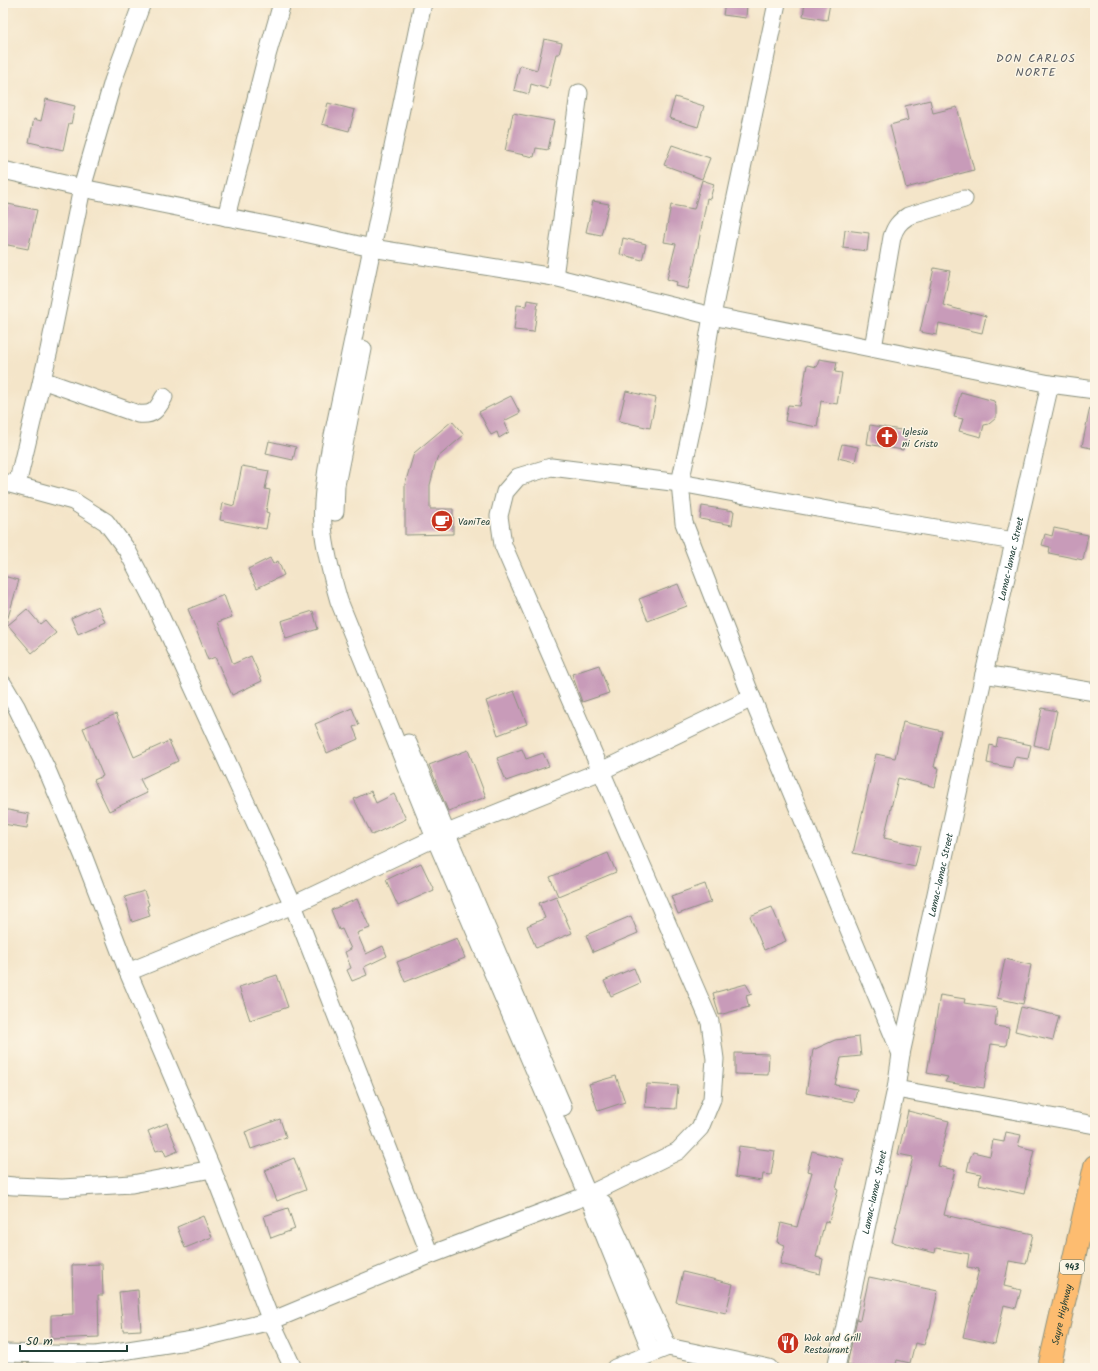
<svg xmlns="http://www.w3.org/2000/svg" width="1098" height="1371" font-family="Kalam,sans-serif">
	<style>
		.building { fill: #c89bb9 }
		.lines { fill: none; stroke-linecap: round; stroke-linejoin: round }
		.minor-casing { stroke: #8a917e; stroke-width: 19 }
		.trunk-casing { stroke: #8a917e; stroke-width: 24 }
		.minor { stroke: #fff; stroke-width: 17 }
		.trunk { stroke: #fdbc70; stroke-width: 22 }
		.labels { text-anchor: middle; stroke-width: 3; stroke-linejoin: round; paint-order: stroke }
		.shield { fill: #fcf5e5; stroke: #617469; stroke-width: 1 }
		.shield-label { font-size: 9px; font-weight: bold; fill: #1f3d34 }
		.poi-label { font-size: 10px; fill: #1f3d34; stroke: #fcf5e5; text-anchor: start }
		.street-label { font-size: 10px; fill: #1f3d34; stroke: #fcf5e5 }
		.quarter-label { font-size: 12px; letter-spacing: 1px; fill: #5a5e63; stroke: #fcf5e5 }
	</style>
	<rect width="100%" height="100%" fill="#fcf5e5"/>
	<filter id="ink" filterUnits="userSpaceOnUse"><feTurbulence type="fractalNoise" baseFrequency=".025" numOctaves="2"/><feDisplacementMap in="SourceGraphic" scale="8" xChannelSelector="R" yChannelSelector="G"/><feConvolveMatrix kernelMatrix="1 2 1 2 8 2 1 2 1" color-interpolation-filters="sRGB"/></filter>
	<filter id="wash" filterUnits="userSpaceOnUse"><feTurbulence type="fractalNoise" baseFrequency=".012" numOctaves="4" result="noise"/><feDisplacementMap in="SourceGraphic" scale="16" xChannelSelector="R" yChannelSelector="G"/><feGaussianBlur stdDeviation="0.9" result="paint"/><feColorMatrix in="noise" values="0 0 0 0 0 0 0 0 0 0 0 0 0 0 0 0 0 1.4 0 .05"/><feComposite in="paint" operator="in"/></filter>
	<g filter="url(#wash)">
		<rect width="100%" height="100%" fill="#f4e5c9"/>
		<g id="blocks">
			<path class="building" d="M725,3H747L746,18L723,15Z
				M805,3H830L827,20L803,16Z
				M544,39L562,43L559,54H556L548,89L531,84L529,94L514,90L520,65L537,70Z
				M675,97L704,106L698,127L669,118Z
				M46,99L75,106L71,124L69,123L63,150L29,142L34,119L41,121Z
				M930,100L933,113L957,107L974,170L906,188L890,125L908,120L905,106Z
				M328,103L355,110L349,131L322,124Z
				M513,113L554,121L548,150L536,148L534,157L505,151Z
				M672,145L710,158L702,179L664,165Z
				M702,180L714,184L710,199L707,198L695,262L688,289L676,286L677,282L667,279L676,244L664,242L671,205L694,209Z
				M593,201L609,204L601,235L586,232Z
				M8,204L37,210L28,249L3,244V227Z
				M845,230L869,233L867,251L843,248Z
				M623,238L646,244L642,260L620,254Z
				M934,268L950,271L943,305L971,313V312L986,316L982,333L939,323L937,335L920,332Z
				M527,300L538,302L534,332L514,330L517,305L526,306Z
				M819,359L837,362L835,372L842,373L837,404L821,401L817,427L785,421L788,405L800,406L807,365L817,367Z
				M626,391L656,398L650,428L619,421Z
				M961,392L994,401L996,407V418L989,424L984,425L981,437L959,431L963,419L954,417Z
				M511,396L520,413L504,421L509,432L499,438L497,432L491,435L479,412Z
				M1090,407L1095,408V449L1082,446Z
				M452,421L464,435L437,458L430,485V509H453V534L405,535V484L414,453Z
				M870,425L907,431L903,450L867,444Z
				M269,441L296,447L293,460L266,454Z
				M842,444L858,447L855,462L838,458Z
				M242,466L269,471L265,489L270,490L266,512L269,513L266,529L220,520L223,503L234,506Z
				M702,506L734,511L732,525L700,519Z
				M1054,528L1088,535L1083,560L1049,553L1050,547L1042,545L1045,534L1052,536Z
				M270,558L273,564L278,561L284,575L257,588L248,569Z
				M3,576L19,580L6,624H3Z
				M678,584L687,606L648,621L639,599Z
				M224,595L232,617L218,622L233,664L251,656L262,681L232,695L215,657L208,660L188,609Z
				M98,606L105,622L78,634L71,618Z
				M27,609L40,624L45,620L56,633L32,653L8,625Z
				M313,611L318,629L286,639L281,621Z
				M599,665L609,693L582,702L572,674Z
				M514,691L527,724L498,735L486,701Z
				M352,708L359,725L353,727L358,739L327,753L315,724Z
				M1042,708L1057,711L1049,749L1034,745Z
				M116,714L134,757L169,741L178,761L140,779L147,793L109,811L94,780L103,776L83,728Z
				M903,722L942,731L934,767L939,768L935,787L898,778L884,838L920,846L915,867L853,853L876,754L895,758Z
				M998,738L1031,745L1028,759L1015,757L1012,768L987,763L990,745L996,747Z
				M522,749L526,759L543,753L549,766L506,781L497,758Z
				M468,750L486,797L448,811L429,765Z
				M371,791L376,803L394,794L406,819L372,835L354,799Z
				M3,809L29,814L27,828L3,824Z
				M608,853L616,872L558,896L550,877Z
				M421,863L434,890L398,906L386,880Z
				M705,884L711,902L678,914L671,896Z
				M144,891L149,905L147,906L150,916L132,922L125,897Z
				M556,896L572,933L536,948L527,926L545,918L539,903Z
				M357,899L370,928L357,933L366,954L383,946L387,956L364,967L367,975L352,981L347,970L351,968L345,952L351,949L342,929L339,930L331,910Z
				M772,907L786,941L764,950L750,916Z
				M631,916L638,933L593,952L586,935Z
				M457,938L465,958L405,982L397,962Z
				M1005,959L1031,965L1023,1004L997,998Z
				M634,968L640,983L611,996L604,981Z
				M277,975L288,1007L250,1020L239,987Z
				M746,984L752,994L746,996L749,1007L719,1015L713,993Z
				M940,995L965,999L964,1003L997,1008L995,1026L1009,1028L1006,1046L991,1044L984,1088L945,1082L948,1077L927,1073Z
				M1021,1007L1059,1016L1053,1040L1015,1031Z
				M859,1037L861,1056L841,1058L835,1085L857,1089L854,1102L806,1093L813,1050L835,1040Z
				M735,1053L769,1054L768,1075L735,1074Z
				M616,1076L625,1102L598,1111L589,1084Z
				M647,1084L678,1086L676,1109L645,1107Z
				M908,1111L949,1121L938,1166L955,1170L944,1215L1033,1234L1026,1264L1009,1261L1004,1286L1021,1290L1016,1308L1004,1305L995,1344L963,1337L979,1269L967,1267L969,1254L936,1248L935,1253L892,1242L913,1157L898,1154Z
				M280,1119L286,1137L251,1149L245,1132Z
				M167,1123L178,1151L166,1156L163,1149L156,1151L148,1131Z
				M1006,1132L1021,1135L1018,1146L1034,1150L1024,1194L979,1184L981,1174L967,1171L970,1158L973,1152L990,1156L993,1140L1004,1142Z
				M739,1146L775,1151L771,1175L763,1174L762,1181L735,1177Z
				M812,1151L843,1159L836,1189L838,1190L829,1222L825,1221L816,1257L823,1259L820,1274L780,1264L785,1245L777,1242L781,1223L797,1227L812,1172L807,1171Z
				M294,1158L306,1190L277,1201L265,1170Z
				M288,1208L295,1229L271,1238L264,1216Z
				M203,1216L212,1237L185,1248L177,1227Z
				M102,1264L103,1295H98L99,1337L51,1339V1315L73,1314L72,1265Z
				M683,1272L733,1284L726,1313L676,1302Z
				M869,1277L938,1291L930,1328H929L924,1345L915,1343L910,1363L897,1360L895,1368H860L847,1365L857,1319L860,1320Z
				M138,1290L141,1330L123,1331L119,1292Z"/>
		</g>
	</g>
	<g filter="url(#ink)">
		<use href="#blocks" fill-opacity="0" stroke="#8a917e" stroke-width="1"/>
		<g class="lines">
			<g class="minor-casing">
				<g id="minor">
					<path d="M423,3L330,450C326,476 321,501 323,526C325,552 332,577 339,601L435,838L588,1195L652,1353"/>
					<path d="M777,3L730,225L712,316L697,404L680,483L684,523L752,698L901,1054"/>
					<path d="M3,170L82,188L113,81L142,3"/>
					<path d="M226,217L266,59L282,3"/>
					<path d="M554,277L579,93"/>
					<path d="M873,348L892,237C895,227 899,222 908,216L964,199"/>
					<path d="M42,380L138,414C153,416 157,410 164,397"/>
					<path d="M3,482L73,501L106,522L127,550L154,602L293,905L430,1255"/>
					<path d="M17,485L49,350L82,188L287,229L372,248L554,277L712,316L1050,384L1095,390"/>
					<path d="M335,512L336,485L363,349"/>
					<path d="M984,674L1095,692"/>
					<path d="M3,684L16,706L47,770L83,855L128,972L212,1169L271,1321L293,1368"/>
					<path d="M408,743L563,1107"/>
					<path d="M128,972L293,905L435,838L601,771L752,698"/>
					<path d="M896,1089L1095,1125"/>
					<path d="M3,1185L14,1186L62,1188L132,1184L212,1169"/>
					<path d="M603,1203L668,1347"/>
					<path d="M3,1353L96,1355L193,1340L271,1321L430,1255L588,1195L678,1151L700,1128L712,1099L715,1059L710,1022L503,545L499,516L505,492L518,477L551,467L680,483L828,510L1014,541"/>
					<path d="M615,1368L668,1347L769,1368"/>
					<path id="s1" d="M836,1368L896,1089L901,1054L984,674L1050,384"/>
				</g>
			</g>
			<g class="trunk-casing">
				<g id="trunk">
					<path id="s2" d="M1049,1368L1095,1166"/>
				</g>
			</g>
			<use href="#minor" class="minor"/>
			<use href="#trunk" class="trunk"/>
		</g>
	</g>
	<defs>
		<g id="church-disc" transform="scale(1.15)"><circle r="9.5" fill="#c8321e" stroke="#fcf5e5"/><path d="M-1.2-6h2.4v3.5h3.3v2.4h-3.3V6h-2.4V-.1h-3.3v-2.4h3.3Z" fill="#fff"/></g>
		<g id="cafe-disc" transform="scale(1.15)"><circle r="9.5" fill="#c8321e" stroke="#fcf5e5"/><path d="M-5.5-4.5H6V0H3Q3 3.5 0 3.5H-2.5Q-5.5 3.5-5.5 0ZM3-3.2v2h1.7v-2ZM-6 4.5H4V6H-6Z" fill="#fff"/></g>
		<g id="restaurant-disc" transform="scale(1.15)"><circle r="9.5" fill="#c8321e" stroke="#fcf5e5"/><path d="M-5-6h1v4h1v-4h1v4h1v-4h1v5L-1.5 .5V6h-2V.5L-5-1ZM5-6V6H3V1.5H1.5Q1.5-4 5-6Z" fill="#fff"/></g>
	</defs>
	<g fill-rule="evenodd">
		<use href="#church-disc" x="887" y="437"/>
		<use href="#cafe-disc" x="442" y="521"/>
		<use href="#restaurant-disc" x="788" y="1343"/>
	</g>
	<g class="labels">
		<rect class="shield" x="1060" y="1260" width="24" height="14" rx="3"/>
		<g class="shield-label">
			<text x="1072" y="1270">943</text>
		</g>
		<g class="poi-label">
			<text x="902" y="435">Iglesia<tspan x="902" dy="12">ni Cristo</tspan></text>
			<text x="458" y="525">VaniTea</text>
			<text x="804" y="1341">Wok and Grill<tspan x="804" dy="12">Restaurant</tspan></text>
		</g>
		<g class="street-label">
			<text dy="4" stroke="none"><textPath href="#s1" startOffset="828">Lamac-lamac Street</textPath></text>
			<text dy="4" stroke="none"><textPath href="#s1" startOffset="504">Lamac-lamac Street</textPath></text>
			<text dy="4" stroke="none"><textPath href="#s1" startOffset="180">Lamac-lamac Street</textPath></text>
			<text dy="4" stroke="none"><textPath href="#s2" startOffset="55">Sayre Highway</textPath></text>
		</g>
		<g class="quarter-label">
			<text x="1036" y="62">DON CARLOS<tspan x="1036" dy="14">NORTE</tspan></text>
		</g>
	</g>
	<rect width="1098" height="1371" fill="none" stroke="#fcf5e5" stroke-width="16"/>
	<path d="M20 1345v6h107v-6" fill="none" stroke="#1f3d34" stroke-width="2"/>
	<text x="26" y="1345" font-size="12" fill="#1f3d34" stroke="#fcf5e5" stroke-width="3" paint-order="stroke">50 m</text>
</svg>
